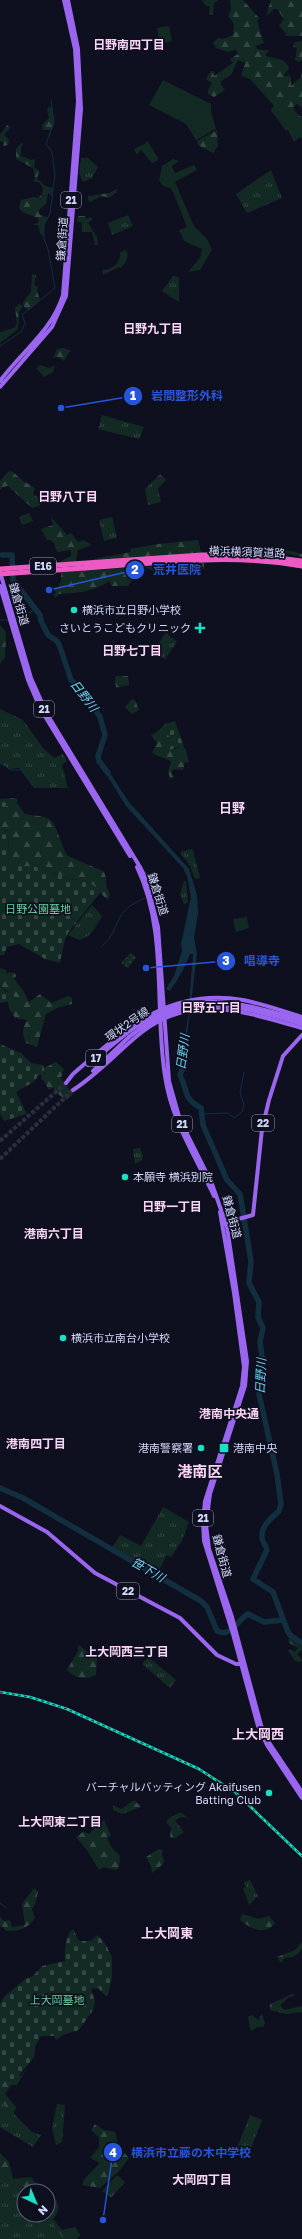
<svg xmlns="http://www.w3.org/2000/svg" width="302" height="2239" font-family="'Golos Text','Noto Sans JP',sans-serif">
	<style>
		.grass { fill: #132923 }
		.forest { fill: url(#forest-firs); fill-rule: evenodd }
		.cemetery { fill: url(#cemetery-stones) }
		.park { fill: url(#park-tufts) }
		.garden { fill: url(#garden-dots) }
		.water { fill: #122f40 }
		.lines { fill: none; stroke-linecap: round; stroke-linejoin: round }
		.stream { stroke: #122f40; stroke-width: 1 }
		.river { stroke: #122f40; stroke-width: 5.5 }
		.primary-tunnel { stroke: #2c2e40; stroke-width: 4; stroke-dasharray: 4 2; stroke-linecap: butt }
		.primary { stroke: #9a65ef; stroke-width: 4 }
		.highway { stroke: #ee5ac4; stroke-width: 5 }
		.rail-casing { stroke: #18e1c4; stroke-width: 2.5 }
		.rail { stroke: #0f101f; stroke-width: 1; stroke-dasharray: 3; stroke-linecap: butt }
		.primary-bridge { stroke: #9a65ef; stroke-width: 4 }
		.highway-bridge { stroke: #ee5ac4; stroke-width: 5 }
		.poi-dot { fill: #18e1c4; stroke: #0f101f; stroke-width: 1.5 }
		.labels { text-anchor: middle; stroke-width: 3.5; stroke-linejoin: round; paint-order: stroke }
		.shield { fill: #0f101f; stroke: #989bb8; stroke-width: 1 }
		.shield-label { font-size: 10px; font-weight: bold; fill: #d2d7fa }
		.street-label { font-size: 11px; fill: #d2d7fa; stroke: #0f101f }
		.poi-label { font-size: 11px; fill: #d2d7fa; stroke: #0f101f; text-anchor: start }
		.park-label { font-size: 11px; fill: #66d29d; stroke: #0f101f }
		.neighbourhood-label { font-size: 12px; font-weight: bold; fill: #fad4f6; stroke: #0f101f }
		.water-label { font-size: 12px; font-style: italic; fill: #6bd2ef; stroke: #0f101f }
		.quarter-label { font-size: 13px; font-weight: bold; fill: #fad4f6; stroke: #0f101f }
		.district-label { font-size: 15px; font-weight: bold; fill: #fad4f6; stroke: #0f101f }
		.leader { fill: none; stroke: #2655da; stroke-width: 1.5 }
		.callout-dot { fill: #2655da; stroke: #0f101f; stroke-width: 1.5 }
		.mark-label { font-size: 12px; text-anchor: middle; font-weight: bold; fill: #fff }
		.callout-label { font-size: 12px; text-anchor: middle; font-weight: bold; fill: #2655da; stroke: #0f101f; stroke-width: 3.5; stroke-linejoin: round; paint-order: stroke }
	</style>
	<defs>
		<pattern id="forest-firs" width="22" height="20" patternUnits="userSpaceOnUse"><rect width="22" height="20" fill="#132923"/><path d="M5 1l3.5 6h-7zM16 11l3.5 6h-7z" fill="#344744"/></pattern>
		<pattern id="cemetery-stones" width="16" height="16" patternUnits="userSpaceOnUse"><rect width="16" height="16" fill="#132923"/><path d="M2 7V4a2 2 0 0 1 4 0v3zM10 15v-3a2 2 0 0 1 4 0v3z" fill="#344744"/></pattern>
		<pattern id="park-tufts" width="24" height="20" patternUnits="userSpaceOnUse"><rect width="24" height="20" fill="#132923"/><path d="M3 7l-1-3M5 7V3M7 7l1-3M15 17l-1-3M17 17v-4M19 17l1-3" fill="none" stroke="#344744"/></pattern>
		<pattern id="garden-dots" width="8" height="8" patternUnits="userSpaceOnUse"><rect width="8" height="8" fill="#132923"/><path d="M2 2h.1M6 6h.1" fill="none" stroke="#344744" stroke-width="1.8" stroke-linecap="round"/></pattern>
	</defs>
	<rect width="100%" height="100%" fill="#0f101f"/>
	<path class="grass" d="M169,26L172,41L160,44L157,28Z
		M163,80L211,104V112L216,129L196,140L186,124L149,105Z
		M280,110H287L302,120V139L300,137L294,142L288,130L286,131L273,113Z
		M146,141L148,142L158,158L157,161L152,163L141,150L137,155L134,149L146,143Z
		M173,159L179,161L172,166L175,173L194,165L197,170L175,182L194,226L207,239L212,250L200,270L188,272L200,258L202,249L184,241L179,230L187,227L173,192L170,188L162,185L159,180L162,166Z
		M126,250C130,257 126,262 121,268L119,267L103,275L102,270C112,270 121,263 120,252Z
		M247,917L249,928L236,932L233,919Z"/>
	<path class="forest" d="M230,0H243L259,18L257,21L264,43L256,46L257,49L270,51L266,53V56C275,59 287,58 289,69L284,75L285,77L288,75L291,77V86L301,77L302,72V108L297,104L293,107L298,115L302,117V120L293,119L287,110L272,113L271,109L274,106L250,79L241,76L245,63L238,60L231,75L221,81V85L225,90L214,97L208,94V90L212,83L206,79L211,71H213L214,76L233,63L230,59L238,54L236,49L228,52L216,48L213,43L218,38L223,39L233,35L234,24L228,16L231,10Z
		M271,0H302V36H285L286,33L279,26L284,19L277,9H274L266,16Z
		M302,41V60L299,62L295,60L297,48L293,47L295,42Z
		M50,107L52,108L54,122L52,130H43L42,125L49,118L47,109Z
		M7,125L11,127L4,135L9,140L8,145L3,146L4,142L0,141V135Z
		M217,130L218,146L213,153L198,145L197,141Z
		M21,143L24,144L21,146V156L31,160L35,159L34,167L39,171L37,179L47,187L53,188L52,196L48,193L46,204L39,210V214L48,218L44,224L43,236L40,233L38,225H33L39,222L38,218L22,212L19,208L21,200L34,197L38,198L42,194L43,188L39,182L33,181L35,179L33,168L16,159V149Z
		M117,189V192L109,198L101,196L90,202L88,200V196L109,193Z
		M78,216H85L86,219L91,217L92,220L88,223L97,237L98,245H95L92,232H82V223L77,221Z
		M32,274L36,275L34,285L38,287L37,291L40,300L29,310L24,307L23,302L31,292Z
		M19,304L23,306L19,312L18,329L0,343V332L14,328L17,324L15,308Z
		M63,348L72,351L69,352L64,361L58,357L53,358L57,349Z
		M40,365L48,368L55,366L53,372L44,377L36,368Z
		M12,471L23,481L35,488L33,494L37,497L41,496L44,500L39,506L32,508L8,486L3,487L0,490V481L8,472Z
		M51,517L67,535L71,533L78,542L83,540L91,544L89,546L78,550L76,561L57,563L71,556V550L57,552L54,543L50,540H47L41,529L53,525Z
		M198,540L202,555L92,561L94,559L131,552L130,549L158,544Z
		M221,545C230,546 238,548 246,549C265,549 284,548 302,554V557L290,554L210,552V547Z
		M204,563V569L157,573L147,568L136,574L128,586H112L109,581C94,592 77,593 59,594L55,598L54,594L56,592L50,587L58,588L61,581V572Z
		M0,625L6,632L5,657L0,664Z
		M115,676H128L129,685L116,688Z
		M132,699L135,700L139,710L132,714L125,707Z
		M165,724L174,750L179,747L186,749L189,763L185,762L183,770L174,769L171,772L174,778L170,779L168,771L171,762C165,757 158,757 152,753L157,743L151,735L157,732Z
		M17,803L25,814C32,816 40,815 47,818C57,821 61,848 68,856L103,871C109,878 103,886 110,893L108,900L87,881L70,879L48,871L12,865L8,859L9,831L5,830L0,835V808Z
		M0,968L6,970L7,974L9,972L15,973L16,976L14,979L23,990L29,1002L40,994L52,1003L68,996L72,998V1004L57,1008L46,1014L37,1047L26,1043C22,1033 22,1029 27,1020L15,1018L9,1008L8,1001L16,999L0,985Z
		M56,1062L64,1069L61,1078L73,1094L67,1100L59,1095L53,1088L49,1090L44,1081L41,1079L42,1075H46L44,1068Z
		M288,1639H291L302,1647V1650L297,1654L302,1660L300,1662L295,1661L288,1651L290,1649L295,1652L298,1648L289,1643Z
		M79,1645L91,1655L97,1657L96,1675C85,1680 76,1679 67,1670L78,1651V1647Z
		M132,1801H135L141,1807L122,1814L113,1810V1806L122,1809Z
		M178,1813H182L189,1819C183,1816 180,1816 175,1821L184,1832L175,1838H170L171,1827L167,1824V1820Z
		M104,1820L111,1835L107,1838L112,1848L120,1856L119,1868L115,1870L104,1867L99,1870L87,1850L76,1837L83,1832L89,1834Z
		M159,1849L163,1850L162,1855L164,1861L163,1864L152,1873L151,1866L146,1857Z
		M34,1888L38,1892L35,1904L32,1909L35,1918C27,1929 20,1931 6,1931L2,1926L0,1927V1917L4,1921L10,1920L12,1927L25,1925L22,1904Z
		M242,1914L259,1919L269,1916L275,1923C265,1936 251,1929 240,1920Z
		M302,1942V1949C297,1955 293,1959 286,1957L281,1963L277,1957L295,1950Z
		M292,1994L295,1996L289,1997L280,2005L284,2010L302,2006V2012L287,2014L270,2010V2004Z
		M262,2014L265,2023L263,2027H257L251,2031L248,2017L252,2015L258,2020Z
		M27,2068L17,2085H11L5,2094L16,2107L13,2115L0,2124V2077L21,2076Z
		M95,2124L104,2130L115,2132L119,2147L129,2158L119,2171L100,2188L82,2185L85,2178L100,2163L90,2158L99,2147V2137L91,2130Z
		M0,2153L9,2162L13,2179L31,2177L38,2186L48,2188C56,2200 64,2207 53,2219L62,2230L75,2227L80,2235L77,2239H0ZM24,2191H48V2215H24Z"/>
	<path class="cemetery" d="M175,721L185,750H184L179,747L168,750L167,742L170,741L165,724Z
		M17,798V803L0,808V799Z
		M5,830L9,831L8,859L12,865L36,867L70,879L87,881L96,887L100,893L68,933L64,943L60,963L45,959L19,944L7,947L4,955H0V835Z
		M0,985L6,992L12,993L16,1000L0,1003Z
		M0,1044L21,1053L31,1063L43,1065L46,1075H38L35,1081L16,1092L27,1114L4,1121L0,1113Z
		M73,1929L79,1941H90L98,1935L106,1945L112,1957V1978L108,1994L106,1996L98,1988L91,1989L95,2001L93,2010L79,2030L63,2035L56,2040L54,2036H41L35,2047L34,2057L14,2082L0,2078V2004L4,1997L25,1979L33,1976L42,1966L65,1961C64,1952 66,1934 73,1929Z"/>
	<path class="park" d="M202,0H219L214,3L213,15L209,14L210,6H206Z
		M81,158H88L98,167L92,178L83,182L79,173Z
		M271,170L282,198L247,213L236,194Z
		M128,215L133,226L112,235L108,223Z
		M173,276L179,277V302L162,291Z
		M102,415L144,427L139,439L98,429Z
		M160,474L166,480L158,488L161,502L148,505L145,489Z
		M29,513L33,521L22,525L19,517Z
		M112,517L117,538L104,541L99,520Z
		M166,633L177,642L165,659L152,652Z
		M0,709L23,720L43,748L54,758L63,754L67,761L62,765L68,788H34L19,768L9,769L0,763Z
		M191,849L193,850L200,878L195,879L190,866L180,852Z
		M184,881H186L188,903L184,904L180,894Z
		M92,905L102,916C96,926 92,937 79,940L68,935Z
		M140,1148L143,1156L142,1160L135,1164L133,1149Z
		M163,1507L189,1522L182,1541L171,1557L167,1555L157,1574L112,1548L120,1535L141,1546Z
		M148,1657L176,1680L170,1688L142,1664Z
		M250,1880L258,1896L249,1905L243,1888L246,1887L244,1882Z
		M0,2100L32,2132L41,2135L33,2147L0,2127Z
		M57,2104L65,2105L62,2142L56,2145L52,2129Z
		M250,2115L262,2120L248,2156L236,2150Z
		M0,2168L14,2183L30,2191H24V2215H47L64,2239H0Z
		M117,2175L125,2182L111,2198L102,2191Z"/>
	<path class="garden" d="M131,953L136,957L128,968L121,963Z"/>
	<path class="water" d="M106,767L128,801L189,869L197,895L198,914L194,937L197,954L182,1076L180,1075L183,1061L182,1053L188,1018L193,954H190L182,972L170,991L166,989L174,976L182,951L181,944L191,897L187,876L183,868L126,806L103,769Z"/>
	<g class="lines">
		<path class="stream" d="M0,346L21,332L25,323L22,315L55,288L48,249L44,239V224L50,214L55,175L52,152L46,144L54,122L51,100
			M15,619L34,610
			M0,620H9
			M0,763L11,770H22L34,786
			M102,946C123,928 110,912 145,898
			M203,1114L228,1113L234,1118L242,1112L244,1104L240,1093L244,1072
			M0,1903L6,1908"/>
		<path class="river" d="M2,555H12L13,580L40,615L41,621L48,635L57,641L60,647L71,680L83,690L100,717L105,735L98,756L99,761L108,773
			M182,1070L180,1075C189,1093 182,1097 201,1108L203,1125L227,1180L240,1194L251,1261L249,1283L259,1302L258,1317L263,1328L260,1342L263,1364L259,1394L277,1474L281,1504L279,1511C271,1518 261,1526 262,1538C262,1542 266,1545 267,1550L253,1579L273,1592L288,1632L291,1636L302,1643
			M0,1488L23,1498L201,1601L207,1607L217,1631C232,1638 238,1619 248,1614L264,1622L283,1620"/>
		<path class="primary-tunnel" d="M0,1141L66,1083
			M0,1159L73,1090"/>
		<path class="primary" d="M0,381C22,351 52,331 63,295L78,101L75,49L64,0
			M0,387L52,327L66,296L81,109L78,49L68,0
			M0,572L31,678L47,714L140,867L146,879L158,927L169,1081L180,1120L212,1184L227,1227L247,1361L245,1386L210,1494L206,1525L209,1549L232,1617L261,1725L268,1741L302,1792
			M0,586L28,680L40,708L130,856
			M137,867C168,932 154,1007 165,1076C171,1120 196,1157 214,1196
			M88,1065L127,1033
			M93,1071L129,1037
			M66,1083L73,1074C125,1029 169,987 243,1000C263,1004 283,1011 302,1017
			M73,1090C98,1074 119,1050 142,1032C193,992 248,1013 302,1028
			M220,1212L234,1293L244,1367L242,1386L235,1408L205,1501L203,1521L204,1541L233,1634L258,1726L267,1745L302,1798
			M224,1223L253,1215L262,1129L269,1100L283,1056L302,1035
			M0,1506L47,1532L95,1573L180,1618L217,1655L236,1664H244"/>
		<path class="highway" d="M85,568C157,563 231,553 302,566
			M0,569L202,555H253L302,561"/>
		<g class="rail-casing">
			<path id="rail" d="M0,1692L30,1697L67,1709L199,1769L236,1793L302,1856"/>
		</g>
		<use href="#rail" class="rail"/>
		<path class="primary-bridge" d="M127,1033C189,986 234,1001 302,1020
			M129,1037C189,989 236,1005 302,1024"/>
		<path class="highway-bridge" d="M0,574L85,568"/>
	</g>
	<g class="poi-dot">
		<circle cx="74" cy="610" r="4"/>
		<path d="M198 622h4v4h4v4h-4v4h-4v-4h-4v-4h4z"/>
		<circle cx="125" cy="1177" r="4"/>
		<circle cx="63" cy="1338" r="4"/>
		<circle cx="201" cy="1448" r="4"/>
		<rect x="219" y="1443" width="10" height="10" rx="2"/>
		<circle cx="269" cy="1793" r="4"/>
	</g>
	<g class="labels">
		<g class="shield">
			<rect x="61" y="192" width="20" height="16" rx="3"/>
			<rect x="30" y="558" width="26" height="16" rx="3"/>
			<rect x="34" y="701" width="20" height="16" rx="3"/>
			<rect x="86" y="1050" width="20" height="16" rx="3"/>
			<rect x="252" y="1115" width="22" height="16" rx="3"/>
			<rect x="172" y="1116" width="20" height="16" rx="3"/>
			<rect x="193" y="1510" width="20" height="16" rx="3"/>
			<rect x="117" y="1583" width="22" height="16" rx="3"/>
		</g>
		<g class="shield-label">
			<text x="71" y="204">21</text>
			<text x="43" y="570">E16</text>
			<text x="44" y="713">21</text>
			<text x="96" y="1062">17</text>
			<text x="263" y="1127">22</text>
			<text x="182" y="1128">21</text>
			<text x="203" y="1522">21</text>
			<text x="128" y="1595">22</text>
		</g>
		<g class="street-label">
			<text transform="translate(62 239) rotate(-86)" y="4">鎌倉街道</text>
			<text transform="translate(247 552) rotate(2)" y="4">横浜横須賀道路</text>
			<text transform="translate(19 604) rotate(74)" y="4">鎌倉街道</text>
			<text transform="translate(158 894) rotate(73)" y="4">鎌倉街道</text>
			<text transform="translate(127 1024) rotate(-35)" y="4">環状2号線</text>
			<text transform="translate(232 1217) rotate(75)" y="4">鎌倉街道</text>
			<text transform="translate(222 1556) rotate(75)" y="4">鎌倉街道</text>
		</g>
		<g class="poi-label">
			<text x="82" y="614">横浜市立日野小学校</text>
			<text x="191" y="632" text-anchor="end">さいとうこどもクリニック</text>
			<text x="133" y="1181">本願寺 横浜別院</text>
			<text x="71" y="1342">横浜市立南台小学校</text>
			<text x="193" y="1452" text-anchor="end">港南警察署</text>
			<text x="233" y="1452">港南中央</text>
			<text x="261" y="1791" text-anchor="end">バーチャルバッティング Akaifusen<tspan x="261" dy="13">Batting Club</tspan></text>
		</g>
		<g class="park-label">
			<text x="38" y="913">日野公園墓地</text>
			<text x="57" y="2004">上大岡墓地</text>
		</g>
		<g class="neighbourhood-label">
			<text x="129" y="49">日野南四丁目</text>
			<text x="153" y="333">日野九丁目</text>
			<text x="68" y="501">日野八丁目</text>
			<text x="132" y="655">日野七丁目</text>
			<text x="211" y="1012">日野五丁目</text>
			<text x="172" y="1211">日野一丁目</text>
			<text x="54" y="1238">港南六丁目</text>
			<text x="229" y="1418">港南中央通</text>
			<text x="36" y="1448">港南四丁目</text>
			<text x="127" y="1656">上大岡西三丁目</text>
			<text x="60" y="1826">上大岡東二丁目</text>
			<text x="202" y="2184">大岡四丁目</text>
		</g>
		<g class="water-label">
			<text transform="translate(84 696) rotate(52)" y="4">日野川</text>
			<text transform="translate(183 1052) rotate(-83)" y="4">日野川</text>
			<text transform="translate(261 1376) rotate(-88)" y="4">日野川</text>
			<text transform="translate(148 1570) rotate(30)" y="4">笹下川</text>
		</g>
		<g class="quarter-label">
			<text x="232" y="813">日野</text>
			<text x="258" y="1739">上大岡西</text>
			<text x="167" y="1938">上大岡東</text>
		</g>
		<g class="district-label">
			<text x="200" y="1477">港南区</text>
		</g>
	</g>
	<path class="leader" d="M61 408L133 396M49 590L135 570M146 968L226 961M103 2220L113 2152"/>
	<g class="callout-dot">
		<circle cx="61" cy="408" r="4"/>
		<circle cx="49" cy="590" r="4"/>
		<circle cx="146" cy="968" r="4"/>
		<circle cx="103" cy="2220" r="4"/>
		<circle cx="133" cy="396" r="10"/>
		<circle cx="135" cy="570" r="10"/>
		<circle cx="226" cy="961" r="10"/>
		<circle cx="113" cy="2152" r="10"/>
	</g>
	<g class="mark-label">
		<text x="133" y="400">1</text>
		<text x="135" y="574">2</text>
		<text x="226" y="965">3</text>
		<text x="113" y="2157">4</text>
	</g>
	<g class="callout-label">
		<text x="187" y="400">岩間整形外科</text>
		<text x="177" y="574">荒井医院</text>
		<text x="262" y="965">唱導寺</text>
		<text x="191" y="2157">横浜市立藤の木中学校</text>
	</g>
	<g transform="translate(36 2203) rotate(136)"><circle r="19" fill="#0f101f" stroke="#5d6077"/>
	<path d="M0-3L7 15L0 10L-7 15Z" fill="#18e1c4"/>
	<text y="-6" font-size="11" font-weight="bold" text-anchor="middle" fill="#d2d7fa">N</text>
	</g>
</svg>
